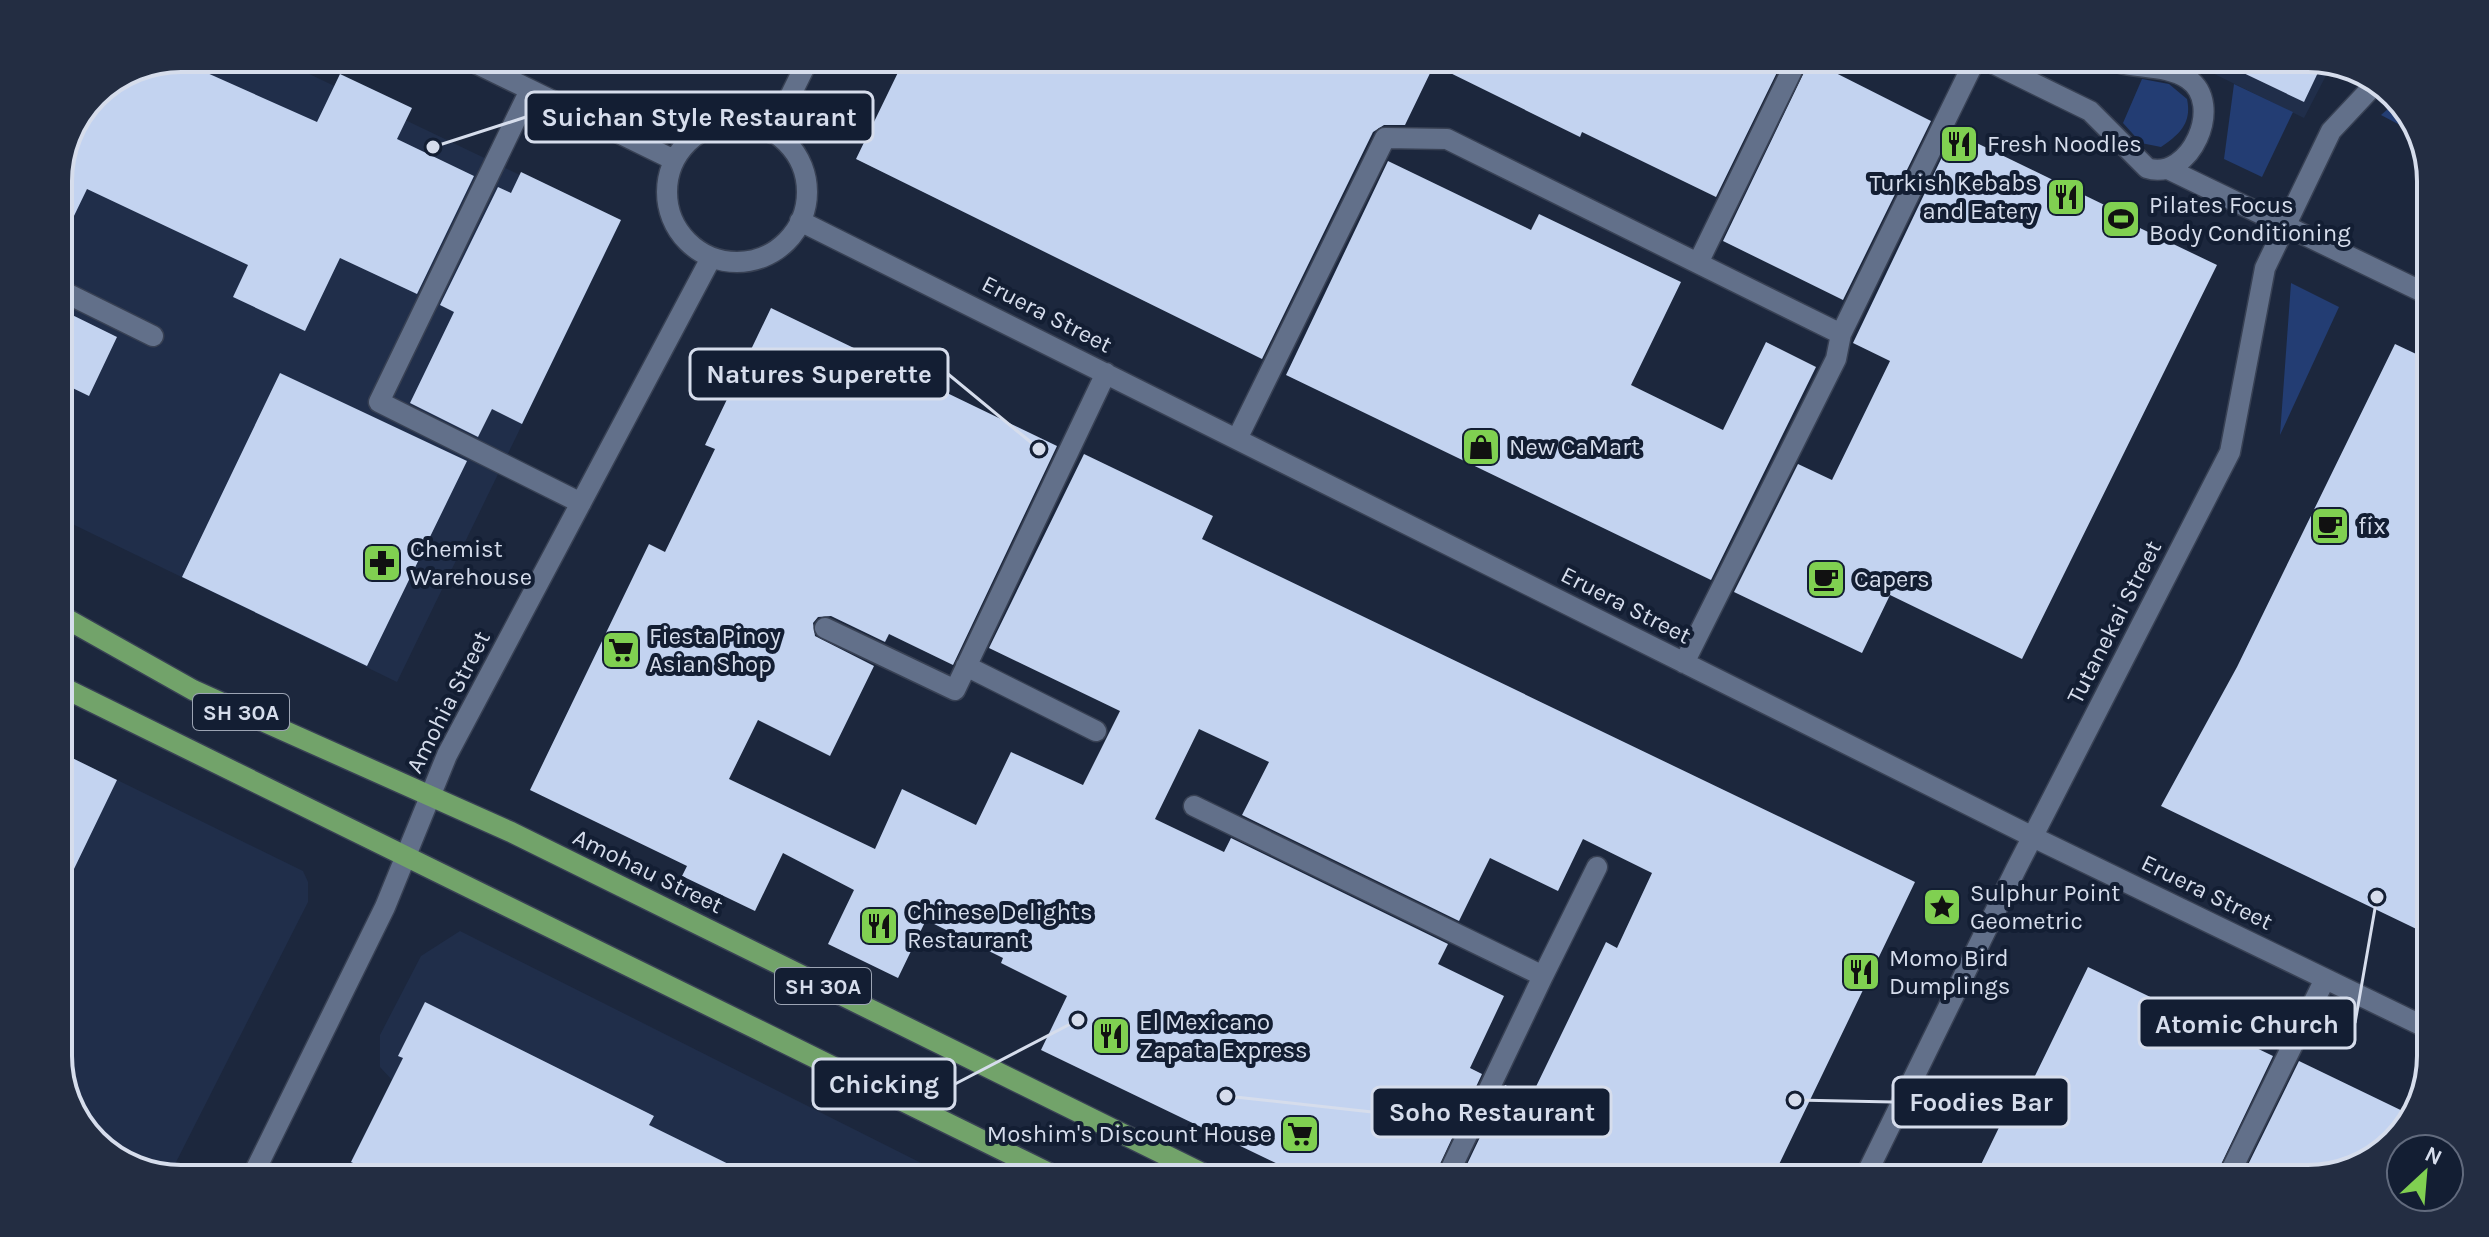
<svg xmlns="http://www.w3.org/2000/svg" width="2489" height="1237" font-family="Karla,sans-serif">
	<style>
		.built { fill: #202e4a }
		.green { fill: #233d73 }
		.building { fill: #c3d3f0 }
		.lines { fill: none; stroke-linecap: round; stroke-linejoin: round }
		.minor-casing { stroke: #384154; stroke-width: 23 }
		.major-casing { stroke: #384154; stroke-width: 23 }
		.minor { stroke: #62708a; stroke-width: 20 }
		.major { stroke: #72a36a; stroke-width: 20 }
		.labels { text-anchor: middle; stroke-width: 8; stroke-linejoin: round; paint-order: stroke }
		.shield { fill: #131e33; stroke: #9ca4b4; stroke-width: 2 }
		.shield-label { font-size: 22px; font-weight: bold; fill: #d6ddec }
		.poi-label { font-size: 24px; fill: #d6ddec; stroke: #131e33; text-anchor: start }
		.street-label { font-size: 24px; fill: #d6ddec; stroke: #131e33 }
		.rim { fill: none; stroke: #d6ddec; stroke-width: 4 }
		.leader { fill: none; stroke: #d6ddec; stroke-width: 3 }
		.callout-dot { fill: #d6ddec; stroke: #131e33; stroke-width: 3 }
		.callout { fill: #131e33; stroke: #d6ddec; stroke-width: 3 }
		.callout-label { font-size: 26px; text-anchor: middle; font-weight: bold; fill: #d6ddec }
	</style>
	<rect width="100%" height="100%" fill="#1c273d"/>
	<path class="built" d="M181,58H276L620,223L397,682L58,517V174L94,94Z
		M2182,58H2308L2332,64L2304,118Z
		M58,751L303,871L308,882V902L169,1176L127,1166L79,1125L58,1064Z
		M460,931L953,1179H342L392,1080L380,1067V1035L421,956Z"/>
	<path class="green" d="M2142,79L2169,84L2187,99C2192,123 2180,134 2161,147L2141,143L2123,123Z
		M2234,84L2293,112L2262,177L2224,159Z
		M2397,101L2410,112L2417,134L2381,115Z
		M2291,283L2339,307L2280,435Z"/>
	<path class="building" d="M905,58H1784L1716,197L1582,132L1580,137L1434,65L1405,125H1384L1373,132L1262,359L856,159Z
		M2212,58H2308L2323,62L2304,102Z
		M178,60L317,122L340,74L412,108L397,139L474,176L417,294L340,258L305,331L233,297L248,265L87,189L58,249V174L94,94Z
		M1810,60L1931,121L1843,300L1723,241Z
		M1954,132L2121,213L2119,218L2217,265L2022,659L1890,595L1862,653L1734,592L1798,464L1832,480L1890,361L1853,343Z
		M1388,161L1531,230L1539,214L1681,282L1631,385L1723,430L1766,342L1816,367L1711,580L1286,375Z
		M521,172L621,220L522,424L492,409L478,437L410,403L454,312L440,305L498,187L511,193Z
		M58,308L117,337L89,396L58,381Z
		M771,308L1057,446L953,665L889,634L885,642L831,616L818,617L813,623L815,636L874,666L830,756L758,720L729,779L875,849L902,789L976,825L1011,752L1083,785L1120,711L989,648L1084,454L1213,516L1202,539L1915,882L1772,1179H1460L1505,1085L1531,1097L1606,942L1617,948L1652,873L1583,839L1558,891L1490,858L1459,921L1242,815L1269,762L1199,729L1155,819L1224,852L1231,838L1448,944L1438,964L1504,996L1470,1068L1482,1074L1433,1179H1309L1041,1050L1067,996L1001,963L1003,958L926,920L898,978L828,944L854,890L783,853L755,911L682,876L687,866L530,790L649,544L665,552L715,449L705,445Z
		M2395,344L2431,361V936L2161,806L2237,667Z
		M280,373L467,461L367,666L182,577Z
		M58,751L117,780L58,902Z
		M2088,967L2273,1056L2214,1179H1974L2023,1078L2032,1082Z
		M425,1002L654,1116L649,1125L759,1179H386L351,1162L403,1058L398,1056Z
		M2299,1061L2413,1116L2376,1158L2308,1179H2241Z"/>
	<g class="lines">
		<g class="minor-casing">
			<path id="minor" d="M465,58L674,160
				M1982,58L2090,111L2147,168C2190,182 2225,104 2188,79C2165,63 2130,70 2105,58
				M530,90L379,402L581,503
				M667 192a70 70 0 1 1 140 0a70 70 0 1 1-140 0Z
				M772,133L809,58
				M2168,169L2431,296
				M800,221L2033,837L2431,1030
				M1698,263L1798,58
				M58,289L153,336
				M1237,439L1385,138L1447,139L1841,334L1976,58
				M825,628L955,690L1106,373
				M1684,663L1836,359L1841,334
				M966,666L1096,731
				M1194,806L1543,976L1446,1179
				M1543,976L1597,867
				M251,1179L385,907L447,755L711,258
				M1864,1179L2016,869L2230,452L2265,268L2331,131L2376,83
				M2227,1179L2325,979"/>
		</g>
		<g class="major-casing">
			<path id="major" d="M58,614L193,690L511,832L1214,1179
				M58,685L1061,1179"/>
		</g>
		<use href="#minor" class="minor"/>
		<use href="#major" class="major"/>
	</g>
	<defs>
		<g id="restaurant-square" transform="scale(2)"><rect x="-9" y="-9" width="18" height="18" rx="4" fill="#80d051" stroke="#131e33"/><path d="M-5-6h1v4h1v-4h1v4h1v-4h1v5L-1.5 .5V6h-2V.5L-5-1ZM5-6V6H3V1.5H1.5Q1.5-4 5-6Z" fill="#111"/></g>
		<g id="stadium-square" transform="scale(2)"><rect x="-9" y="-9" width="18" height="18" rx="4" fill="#80d051" stroke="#131e33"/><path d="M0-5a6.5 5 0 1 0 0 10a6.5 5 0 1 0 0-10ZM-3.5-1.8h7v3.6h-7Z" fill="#111"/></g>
		<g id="shop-square" transform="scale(2)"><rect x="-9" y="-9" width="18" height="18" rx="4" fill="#80d051" stroke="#131e33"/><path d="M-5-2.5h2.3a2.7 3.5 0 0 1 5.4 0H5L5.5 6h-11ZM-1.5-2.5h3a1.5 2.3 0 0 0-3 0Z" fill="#111"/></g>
		<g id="cafe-square" transform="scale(2)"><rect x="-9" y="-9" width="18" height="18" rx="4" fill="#80d051" stroke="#131e33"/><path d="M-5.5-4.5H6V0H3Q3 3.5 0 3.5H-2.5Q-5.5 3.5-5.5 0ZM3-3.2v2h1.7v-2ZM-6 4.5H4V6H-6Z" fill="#111"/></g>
		<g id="pharmacy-square" transform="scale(2)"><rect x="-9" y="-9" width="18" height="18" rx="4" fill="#80d051" stroke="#131e33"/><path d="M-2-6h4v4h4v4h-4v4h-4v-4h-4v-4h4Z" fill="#111"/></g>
		<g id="supermarket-square" transform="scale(2)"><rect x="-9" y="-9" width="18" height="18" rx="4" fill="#80d051" stroke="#131e33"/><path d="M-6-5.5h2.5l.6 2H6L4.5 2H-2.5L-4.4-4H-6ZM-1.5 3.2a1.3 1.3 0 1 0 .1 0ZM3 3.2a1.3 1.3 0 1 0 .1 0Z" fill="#111"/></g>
		<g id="sight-square" transform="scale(2)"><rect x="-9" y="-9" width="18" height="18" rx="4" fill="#80d051" stroke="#131e33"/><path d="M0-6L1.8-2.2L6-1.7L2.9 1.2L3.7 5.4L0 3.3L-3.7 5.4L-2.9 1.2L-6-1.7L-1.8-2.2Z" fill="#111"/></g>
	</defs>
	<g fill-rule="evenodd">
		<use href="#restaurant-square" x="1959" y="144"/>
		<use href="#restaurant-square" x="2066" y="197"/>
		<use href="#stadium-square" x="2121" y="219"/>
		<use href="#shop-square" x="1481" y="447"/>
		<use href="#cafe-square" x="2330" y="526"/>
		<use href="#pharmacy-square" x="382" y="563"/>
		<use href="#cafe-square" x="1826" y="579"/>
		<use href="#supermarket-square" x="621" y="650"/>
		<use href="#sight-square" x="1942" y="907"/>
		<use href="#restaurant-square" x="879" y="926"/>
		<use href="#restaurant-square" x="1861" y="972"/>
		<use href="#restaurant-square" x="1111" y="1036"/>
		<use href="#supermarket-square" x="1300" y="1134"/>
	</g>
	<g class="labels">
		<g class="shield">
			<rect x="193" y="694" width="96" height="36" rx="6"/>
			<rect x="775" y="968" width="96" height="36" rx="6"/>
		</g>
		<g class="shield-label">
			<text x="241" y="720">SH 30A</text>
			<text x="823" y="994">SH 30A</text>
		</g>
		<g class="poi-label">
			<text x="1987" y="152">Fresh Noodles</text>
			<text x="2038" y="191" text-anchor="end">Turkish Kebabs<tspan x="2038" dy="28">and Eatery</tspan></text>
			<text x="2149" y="213">Pilates Focus<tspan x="2149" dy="28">Body Conditioning</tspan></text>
			<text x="1509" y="455">New CaMart</text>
			<text x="2358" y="534">fix</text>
			<text x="410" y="557">Chemist<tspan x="410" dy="28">Warehouse</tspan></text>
			<text x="1854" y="587">Capers</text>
			<text x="649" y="644">Fiesta Pinoy<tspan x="649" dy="28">Asian Shop</tspan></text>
			<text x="1970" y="901">Sulphur Point<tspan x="1970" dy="28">Geometric</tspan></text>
			<text x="907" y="920">Chinese Delights<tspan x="907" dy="28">Restaurant</tspan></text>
			<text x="1889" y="966">Momo Bird<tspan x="1889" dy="28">Dumplings</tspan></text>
			<text x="1139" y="1030">El Mexicano<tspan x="1139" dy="28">Zapata Express</tspan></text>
			<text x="1272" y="1142" text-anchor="end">Moshim's Discount House</text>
		</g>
		<g class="street-label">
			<text transform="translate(1047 314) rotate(27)" y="8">Eruera Street</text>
			<text transform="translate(1626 605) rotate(27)" y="8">Eruera Street</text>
			<text transform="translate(2114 622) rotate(-63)" y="8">Tutanekai Street</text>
			<text transform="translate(448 702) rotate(-63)" y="8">Amohia Street</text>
			<text transform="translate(648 871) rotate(26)" y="8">Amohau Street</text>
			<text transform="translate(2207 892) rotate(26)" y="8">Eruera Street</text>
		</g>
	</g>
	<path d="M0 0H2489V1237H0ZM181 72H2308A109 109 0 0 1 2417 181V1056A109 109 0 0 1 2308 1165H181A109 109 0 0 1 72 1056V181A109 109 0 0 1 181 72Z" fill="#232d42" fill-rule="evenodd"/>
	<path class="rim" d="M181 72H2308A109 109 0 0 1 2417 181V1056A109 109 0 0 1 2308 1165H181A109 109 0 0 1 72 1056V181A109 109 0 0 1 181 72Z"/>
	<path class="leader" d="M433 147L526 117M1039 449L948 374M2377 897L2355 1023M1078 1020L955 1084M1795 1100L1893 1102M1226 1096L1372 1112"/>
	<g class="callout-dot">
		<circle cx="433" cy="147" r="8"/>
		<circle cx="1039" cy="449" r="8"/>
		<circle cx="2377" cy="897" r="8"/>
		<circle cx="1078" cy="1020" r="8"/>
		<circle cx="1795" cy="1100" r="8"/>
		<circle cx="1226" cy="1096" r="8"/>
	</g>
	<g class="callout">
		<rect x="526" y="92" width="347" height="50" rx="8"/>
		<rect x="690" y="349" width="258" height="50" rx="8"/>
		<rect x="2139" y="998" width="216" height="50" rx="8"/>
		<rect x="813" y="1059" width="142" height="50" rx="8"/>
		<rect x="1893" y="1077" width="176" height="50" rx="8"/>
		<rect x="1372" y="1087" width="239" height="50" rx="8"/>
	</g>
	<g class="callout-label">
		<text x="699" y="126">Suichan Style Restaurant</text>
		<text x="819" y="383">Natures Superette</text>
		<text x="2247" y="1033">Atomic Church</text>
		<text x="884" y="1093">Chicking</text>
		<text x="1981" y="1111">Foodies Bar</text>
		<text x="1492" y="1121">Soho Restaurant</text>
	</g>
	<g transform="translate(2425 1173) rotate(26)"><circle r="38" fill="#131e33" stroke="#616a7d" stroke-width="2"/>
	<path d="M0-6L14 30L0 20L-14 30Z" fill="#80d051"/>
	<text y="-12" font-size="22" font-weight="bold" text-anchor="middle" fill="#d6ddec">N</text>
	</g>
</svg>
